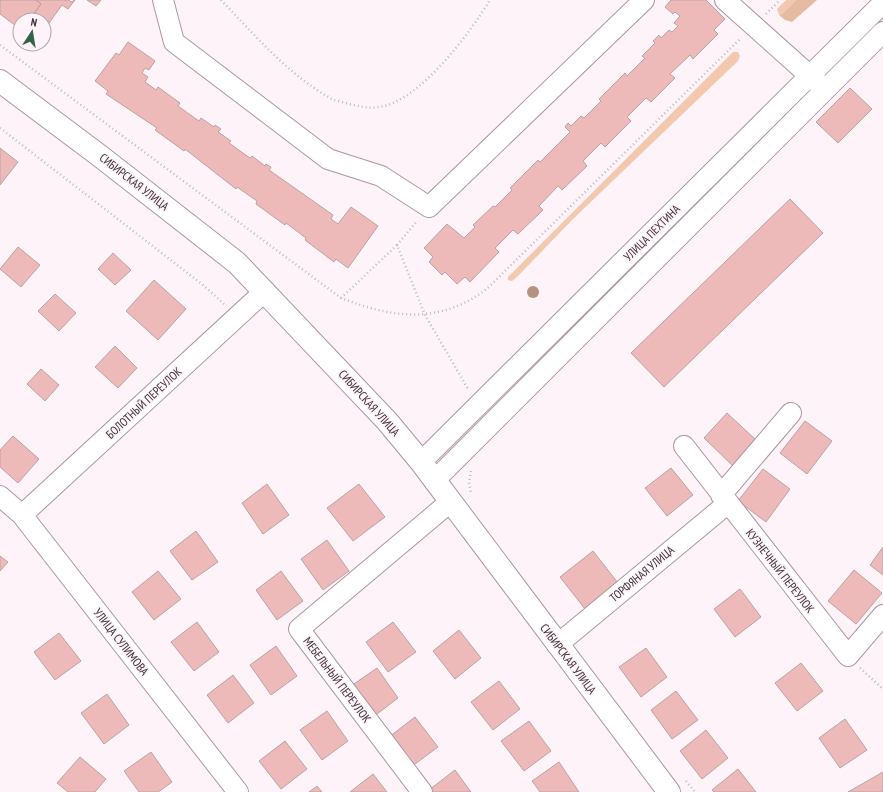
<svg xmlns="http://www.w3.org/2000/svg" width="883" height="792" font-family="'PT Sans Narrow',sans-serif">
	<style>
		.green { fill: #f2c9af }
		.forest { fill: #e5bca2 }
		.building { fill: #edbab9; stroke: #bda2a2 }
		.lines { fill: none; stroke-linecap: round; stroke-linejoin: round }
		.minor-casing { stroke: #ac96a2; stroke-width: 22 }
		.major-casing { stroke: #ac96a2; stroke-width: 24 }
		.path { stroke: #c3b9be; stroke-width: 2.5; stroke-dasharray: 1 3; stroke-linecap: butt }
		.minor { stroke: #fff; stroke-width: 20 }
		.major { stroke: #fff; stroke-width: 22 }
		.tree { fill: #b4927f }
		.labels { text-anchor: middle; stroke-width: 3.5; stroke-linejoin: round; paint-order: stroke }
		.street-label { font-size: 12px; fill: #3d3338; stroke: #fdf3f8 }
	</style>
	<rect width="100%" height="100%" fill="#fdf3f8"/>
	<path class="green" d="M786,0H796L783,13L779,15L777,9Z
		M733,52H738L740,56L738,61L573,219L517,277L512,281L508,280V277Z"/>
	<path class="forest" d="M796,0H817L792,22L785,20L779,15L783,13Z"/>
	<path class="building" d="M0,0H36L41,4L29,20H20V29L0,14Z
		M36,0H69L71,2L75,0L68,9L62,5L44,30V20H29L41,4Z
		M87,0H101L96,6Z
		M671,0H706L725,19L714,30L718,34L693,59L690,55L670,74L675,78L651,102L646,98L627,117L631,121L605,147L601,143L583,161L587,166L562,190L558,186L539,206L543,210L518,234L513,230L495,248L499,252L470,282L465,277L457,284L445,272L442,275L429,262L433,257L424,248L447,224L464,238L475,227L473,225L493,206L495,207L512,190L510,188L538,160L540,162L570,132L565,127L568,123L571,126L581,116L584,118L601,101L599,99L625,73L627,76L645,58L642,56L655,43L653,41L659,35L661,38L669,30L672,32L678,26L674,23L680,16L675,12L673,14L665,7Z
		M128,42L155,61L149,70L145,68L142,73L148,77L145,82L156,90L158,87L180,103L178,106L199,121L201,118L214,127L215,125L221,129L218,132L231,141L229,143L250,158L252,156L265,166L266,164L271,167L269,170L333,215L331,219L338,224L351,207L378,226L348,268L336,259L334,262L305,240L306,238L286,223L285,225L256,204L257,201L237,187L236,189L185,149L184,151L155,130L157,128L106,94L108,91L95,81L116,53L119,55Z
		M850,88L872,109L838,143L816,122Z
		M0,148L18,162L0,185Z
		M790,199L823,233L664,387L631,353Z
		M18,247L40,265L21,287L0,269Z
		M113,253L131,270L115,285L98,269Z
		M154,280L186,309L158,340L126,311Z
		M55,294L76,313L59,331L38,311Z
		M115,346L137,368L118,388L95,367Z
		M41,369L59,385L45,401L27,384Z
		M727,413L756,440L733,466L704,438Z
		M805,421L832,441L807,474L780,453Z
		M13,436L39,459L18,483L0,467V450Z
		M671,468L693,495L667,516L645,488Z
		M763,469L790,489L766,522L738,501Z
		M267,484L289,515L263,534L242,503Z
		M359,484L385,517L353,541L327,508Z
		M196,531L218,562L192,580L170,551Z
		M327,540L349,571L323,590L301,559Z
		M883,547V575L870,565Z
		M593,551L618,583L585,609L560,577Z
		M0,556L8,562L0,571Z
		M854,570L882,593L856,624L828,601Z
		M158,571L181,599L154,620L132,592Z
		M281,571L303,601L277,620L256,590Z
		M740,589L761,617L735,637L714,609Z
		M197,622L219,652L194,671L171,642Z
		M393,622L416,652L388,672L366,642Z
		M459,630L481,658L455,679L433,651Z
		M59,633L81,661L55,680L34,652Z
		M276,646L297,676L271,695L250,665Z
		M646,648L667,677L641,697L619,667Z
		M801,663L823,691L797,711L775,683Z
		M377,668L398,698L373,717L351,686Z
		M233,675L254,703L228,723L207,695Z
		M499,681L520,709L493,730L471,702Z
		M676,691L698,720L672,739L651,710Z
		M107,694L129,725L104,744L81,713Z
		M327,711L348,741L322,760L300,730Z
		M415,717L438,747L411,767L389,737Z
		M845,719L867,750L840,768L819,738Z
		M529,721L551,751L524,771L501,741Z
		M706,730L728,758L702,779L680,751Z
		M285,741L307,769L281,789L259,761Z
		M151,752L172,782L158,792H139L124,771Z
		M80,757L106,779L95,792H68L57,783Z
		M559,762L579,792H540L532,781Z
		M738,769L756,792H714L712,790Z
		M455,770L471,792H431L429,790Z
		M883,772V792H848Z
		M373,774L387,792H350Z
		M317,786L322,792H309Z"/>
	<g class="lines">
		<g class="minor-casing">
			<path id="minor" d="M163,0L174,42L328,159L381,176L429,207L644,0
				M725,0L819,84
				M684,446L848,656L883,615
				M421,462L883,3
				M434,481L883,32
				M721,495L791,413
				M0,496L22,515L238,792
				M22,515L265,291
				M557,645L727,504
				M422,792L299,629L450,502"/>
		</g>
		<g class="major-casing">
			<path id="major" d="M0,81L100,156L237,263L387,421L421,462L669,792"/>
		</g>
		<path class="path" d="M221,0C255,35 288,75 332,99C337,101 343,102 349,104C359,106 369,109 379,107C419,102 470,33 490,0
			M766,14L780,0
			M0,45L341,298C387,316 431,324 475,297C486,291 496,280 505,271L741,38
			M0,128L203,285L224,304
			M397,245L417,221
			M341,298L397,245L425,315L468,389
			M471,471L469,482L471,494
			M860,668L883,689
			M686,781L695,792"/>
		<use href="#minor" class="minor"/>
		<use href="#major" class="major"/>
	</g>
	<circle class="tree" cx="533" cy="292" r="6"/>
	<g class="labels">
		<g class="street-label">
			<text transform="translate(134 182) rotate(38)" y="4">СИБИРСКАЯ УЛИЦА</text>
			<text transform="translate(652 233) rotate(-45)" y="4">УЛИЦА ПЕХТИНА</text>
			<text transform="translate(144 403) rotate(-43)" y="4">БОЛОТНЫЙ ПЕРЕУЛОК</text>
			<text transform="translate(369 403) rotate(48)" y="4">СИБИРСКАЯ УЛИЦА</text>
			<text transform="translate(780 571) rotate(52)" y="4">КУЗНЕЧНЫЙ ПЕРЕУЛОК</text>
			<text transform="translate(642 574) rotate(-40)" y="4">ТОРФЯНАЯ УЛИЦА</text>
			<text transform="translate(121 642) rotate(52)" y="4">УЛИЦА СУЛИМОВА</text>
			<text transform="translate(568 659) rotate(53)" y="4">СИБИРСКАЯ УЛИЦА</text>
			<text transform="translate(337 680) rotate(53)" y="4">МЕБЕЛЬНЫЙ ПЕРЕУЛОК</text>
		</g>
	</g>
	<g transform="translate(32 32) rotate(12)"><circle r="19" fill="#fdf3f8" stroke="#b0a6ab"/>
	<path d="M0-3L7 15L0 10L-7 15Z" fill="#316449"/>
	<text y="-6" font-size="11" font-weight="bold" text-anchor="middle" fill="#3d3338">N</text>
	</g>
</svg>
